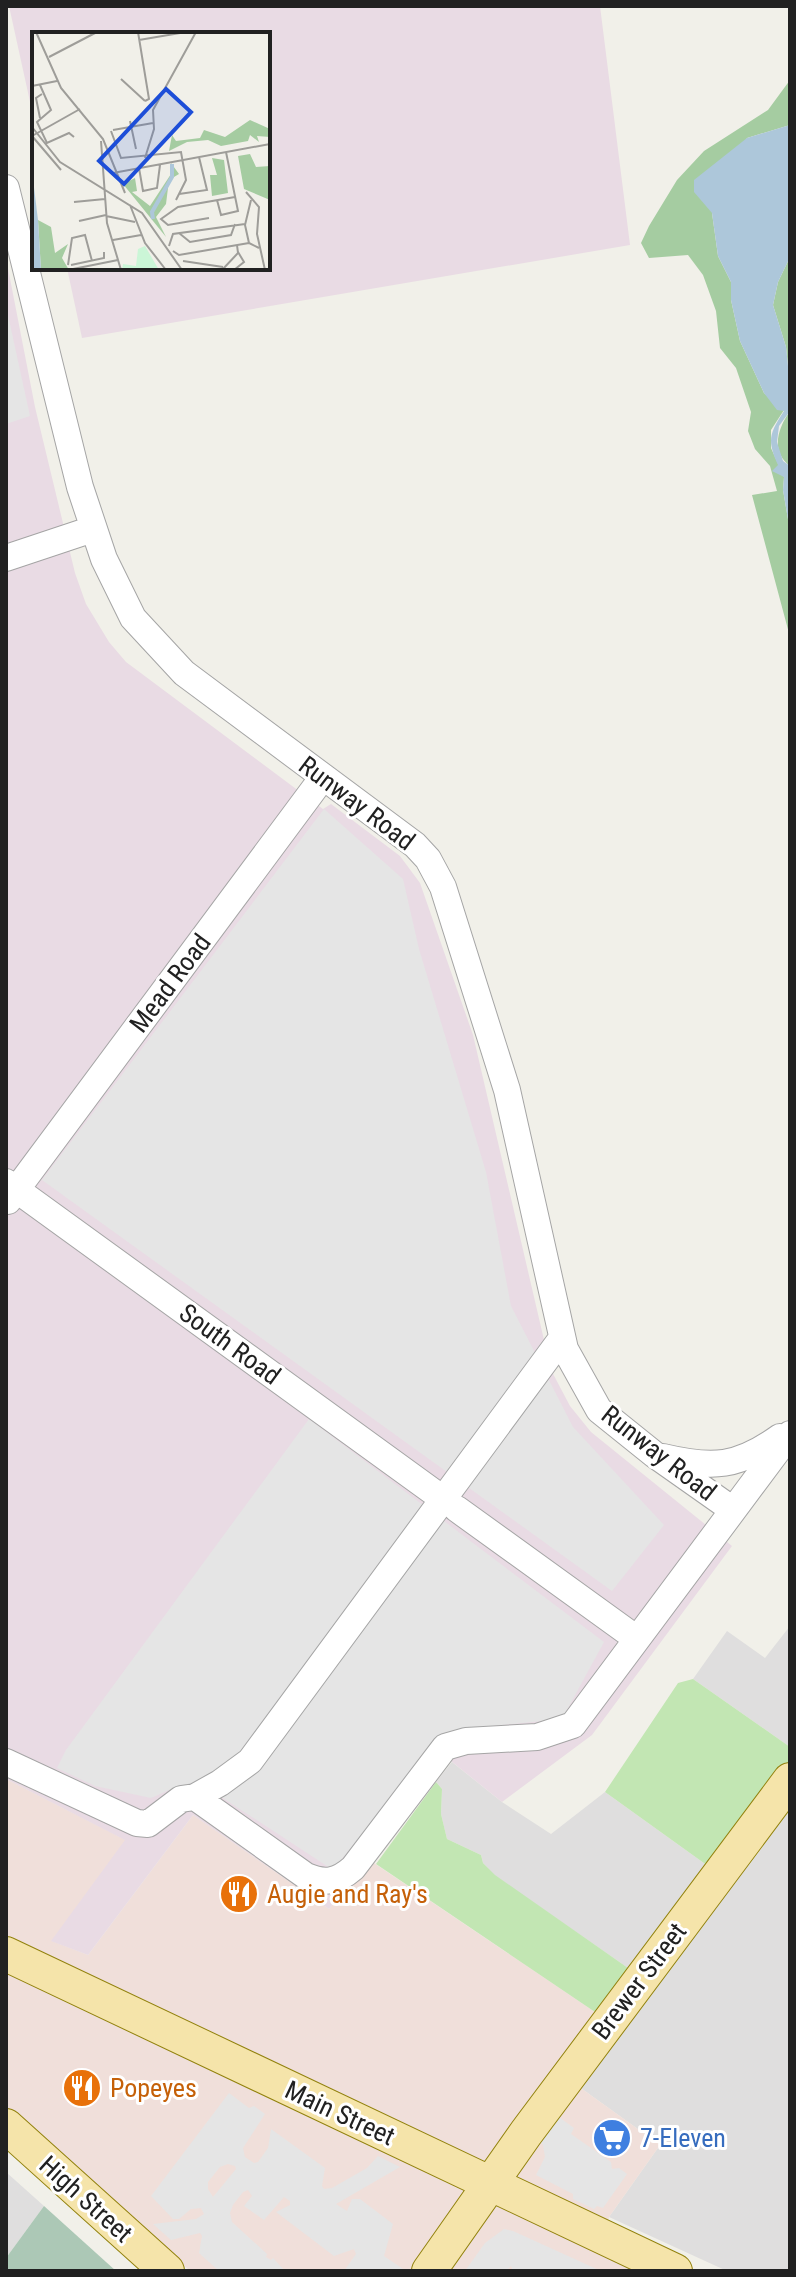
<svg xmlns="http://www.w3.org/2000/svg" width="796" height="2277" font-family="'Roboto Condensed',sans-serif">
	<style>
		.residential { fill: #dfdede }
		.commercial { fill: #f0dfda }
		.industrial { fill: #e9dbe4 }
		.grass { fill: #c2e6b3 }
		.forest { fill: #a5cca1 }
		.cemetery { fill: #acc8b6 }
		.parking { fill: #e5e5e5; fill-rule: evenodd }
		.water { fill: #adc7da }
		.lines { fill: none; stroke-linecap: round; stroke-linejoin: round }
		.minor-casing { stroke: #a5a5a5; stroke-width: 28 }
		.major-casing { stroke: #92820d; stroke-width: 36 }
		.minor { stroke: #fff; stroke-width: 26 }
		.major { stroke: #f5e4aa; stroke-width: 34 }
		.labels { text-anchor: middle; stroke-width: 6; stroke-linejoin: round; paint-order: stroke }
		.street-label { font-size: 26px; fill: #212121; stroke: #fff }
		.food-label { font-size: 26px; fill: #c56008; stroke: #fff; text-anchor: start }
		.shop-label { font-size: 26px; fill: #366cbe; stroke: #fff; text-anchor: start }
		.inset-river { fill: none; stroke: #adc7da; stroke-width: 4 }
		.inset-road { fill: none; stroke: #9e9d99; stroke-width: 2 }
		.view { fill: #1d4ed8; fill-opacity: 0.15; stroke: #1d4ed8; stroke-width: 4 }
		.inset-edge { fill: none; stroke: #212121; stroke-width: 4 }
	</style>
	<rect width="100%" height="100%" fill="#f1f0e9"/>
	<path class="residential" d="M790,1626V1747L693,1679L727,1631L765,1658Z
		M452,1762L502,1802L551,1834L605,1792L708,1866L628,1968L494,1875L483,1863L481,1855L447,1839L441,1814L442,1789L436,1782Z
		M790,1810V2271H727L609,2217L660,2145L578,2086L733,1880L749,1865Z
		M6,2172L44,2206L6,2258Z"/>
	<path class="commercial" d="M6,1779L126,1840L52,1941L88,1955L193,1815L329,1909L368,1859L595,2012L611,2042L578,2086L660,2145L609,2217L601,2247L652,2271H190L6,2107Z"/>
	<path class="industrial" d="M9,6H600L630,245L82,338L67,268H268V34H34V120Z
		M6,258L35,407L75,573L86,604L109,642L126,662L323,809L331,804L400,856L420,883L473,1035L551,1370L570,1406L591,1432L732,1546L592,1735L502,1802L446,1757L329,1909L193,1815L88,1955L51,1941L125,1840L6,1779Z"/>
	<path class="grass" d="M693,1679L790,1747V1761L708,1866L605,1792L678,1683Z
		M436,1782L442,1789L441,1814L447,1839L481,1855L483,1863L495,1875L628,1968L595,2012L376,1864Z"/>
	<path class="forest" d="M790,80V125L747,138L712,213L718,256L731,282V300L740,341L764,393L784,410L771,430V448L784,477L783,490L790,531V637L752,495L777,491L770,466L755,449L748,431L751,412L736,368L720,348L716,311L703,275L688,255L649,258L641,243L649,226L677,180L704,151L768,110Z
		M790,257V385L786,347L773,305L778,282Z
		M790,411V466C770,451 778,428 790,411Z"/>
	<path class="cemetery" d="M44,2206L116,2271H6V2258Z"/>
	<path class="parking" d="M6,306L30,416L6,424Z
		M324,809L403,879L419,949L486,1172L511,1306L573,1427L664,1525L612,1591L42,1180Z
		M309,1419L604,1642L562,1719L473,1728L378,1815L333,1870L206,1787H176L151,1798L95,1786L57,1768L66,1750Z
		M229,2093L249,2108L254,2106L265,2114L243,2148L245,2157L254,2163L258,2162L268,2148L271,2129L325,2168L322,2186L324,2189L332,2188L367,2168L378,2156L400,2167L336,2204L347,2211L352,2199H360L393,2224L384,2256L406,2271H344L356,2254L354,2249L334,2256L276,2212L290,2205V2201L284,2197L264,2220L244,2206L252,2196L248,2190L243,2192L233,2205L230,2213L232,2222L267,2254L266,2257L271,2260L273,2258L285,2271H219L199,2253L202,2236L200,2233L171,2240L153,2224L196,2219L204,2214L201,2208L191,2209L179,2219H173L151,2196ZM228,2164L235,2166L236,2169L213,2197L208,2189V2182L220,2167Z
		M556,2115L574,2128L571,2134L611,2162L612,2169L619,2168L627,2174L603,2208L597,2206L594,2209L573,2199V2194L536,2175L545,2157L543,2145L538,2139Z
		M504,2229L513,2231L601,2271H513L511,2266L506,2271H465L485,2243Z"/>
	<path class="water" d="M790,125V257L778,282L773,305L786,347L790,385V411L779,426L777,442L783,461L790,466V531L783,490L784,477L772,471L778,465C767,440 769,434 784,411L777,410L764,393L740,341L731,300V282L718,256L712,213L694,192V180L747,138Z"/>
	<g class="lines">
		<g class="minor-casing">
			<path id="minor" d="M6,188L80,487L104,559L133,618L184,673L415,845L428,859L443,887L507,1090L565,1349L599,1410L655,1455L733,1510
				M6,558L93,529
				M6,1182L443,1499
				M8,1201L323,777
				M663,1457C713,1469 738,1467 780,1437
				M457,1509L637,1639
				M6,1762L137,1823L148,1824L181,1799L195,1797L306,1876C325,1884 337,1882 353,1868L445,1747L466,1741L537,1737L573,1725L790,1434
				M195,1797L220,1783L250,1761L562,1338"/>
		</g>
		<g class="major-casing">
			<path id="major" d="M6,1954L675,2271
				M6,2126L167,2271
				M429,2271L526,2133L790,1780"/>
		</g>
		<use href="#minor" class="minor"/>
		<use href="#major" class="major"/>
	</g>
	<defs>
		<g id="restaurant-disc" transform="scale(2)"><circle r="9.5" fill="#e8710a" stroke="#fff"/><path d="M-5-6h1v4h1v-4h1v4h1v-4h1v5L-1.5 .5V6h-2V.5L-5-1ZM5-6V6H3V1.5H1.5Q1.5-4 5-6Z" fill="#fff"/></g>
		<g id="supermarket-disc" transform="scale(2)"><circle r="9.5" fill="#3f7fe0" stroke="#fff"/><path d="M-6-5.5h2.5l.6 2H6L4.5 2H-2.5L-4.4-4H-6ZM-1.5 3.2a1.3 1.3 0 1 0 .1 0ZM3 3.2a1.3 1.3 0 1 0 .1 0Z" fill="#fff"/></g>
	</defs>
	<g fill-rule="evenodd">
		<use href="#restaurant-disc" x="239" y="1894"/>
		<use href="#restaurant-disc" x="82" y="2088"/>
		<use href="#supermarket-disc" x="612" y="2138"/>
	</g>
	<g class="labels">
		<g class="street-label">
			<text transform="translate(357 803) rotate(37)" y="9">Runway Road</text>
			<text transform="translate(170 983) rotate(-53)" y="9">Mead Road</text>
			<text transform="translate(230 1344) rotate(36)" y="9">South Road</text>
			<text transform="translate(659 1453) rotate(38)" y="9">Runway Road</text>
			<text transform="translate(639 1981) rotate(-53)" y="9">Brewer Street</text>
			<text transform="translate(340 2113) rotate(25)" y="9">Main Street</text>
			<text transform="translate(86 2199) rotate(42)" y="9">High Street</text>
		</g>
		<g class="food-label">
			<text x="267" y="1903">Augie and Ray's</text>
			<text x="110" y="2097">Popeyes</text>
		</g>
		<g class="shop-label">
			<text x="640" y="2147">7-Eleven</text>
		</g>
	</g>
	<g transform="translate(32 32)">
		<rect width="238" height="238" fill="#f1f0e9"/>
		<path d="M218,88L238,97V105L225,104L227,110L218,103L216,109L189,114L176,108L155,110L137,119L140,103L144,109L168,106L172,98L193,105ZM218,122L224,135L238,134V168L212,157L206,124ZM180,126L192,128L196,161L180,164L178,143H185ZM139,131L147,142L137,148L134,172L124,185L134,205L91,152L103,146L105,159L100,160L118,174L139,142ZM6,188L19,195L23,221L36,212L30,226L37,238H9Z" fill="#a5cca1"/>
		<path d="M113,214L127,238H90L91,232L104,234L106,217Z" fill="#cbf6d7"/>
		<path d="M0,139L6,188L9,238H0Z" fill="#adc7da"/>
		<path class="inset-river" d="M121,187L120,180L140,145V132"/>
		<path class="inset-road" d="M4,0L29,56L71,107L93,161M106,0L117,67L113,69M107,8L154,0M17,25L65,0M89,47L113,69M8,53L19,78L5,90L15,111L37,101L42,105M0,54L25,49M8,86L4,66L10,62M98,89L104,117M0,95L28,130L110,181L150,238M81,98L121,91M79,99L89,126L149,120L154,148L144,168M0,104L48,77M0,104L29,138M69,109L75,191L89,238M113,126L122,97L121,78L164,0M107,136L111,159L125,156L128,133M81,141L238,112M214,160L227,175L225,202L233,238M147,162L175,158L167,125M185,168L189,183L206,179L194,120M219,168L213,193L217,211L227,216M42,170L73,167M98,173L113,211L134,238M74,184L103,190M177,186L136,193L129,187L146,175L203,165M47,189L74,183M147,201L158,210L199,203L203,192M81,208L109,203M137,214L141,202L213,192M141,219L147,223L217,211M151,229L191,235M36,233L40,206L53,203L60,229M39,233L72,226V220M36,238L86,228M190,238L206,221L205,213M202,238L212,230L206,220"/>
		<path class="view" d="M134,57L159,80L92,152L67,129Z"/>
		<rect width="238" height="238" class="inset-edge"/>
	</g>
	<rect width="796" height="2277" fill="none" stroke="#212121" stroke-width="16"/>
</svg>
